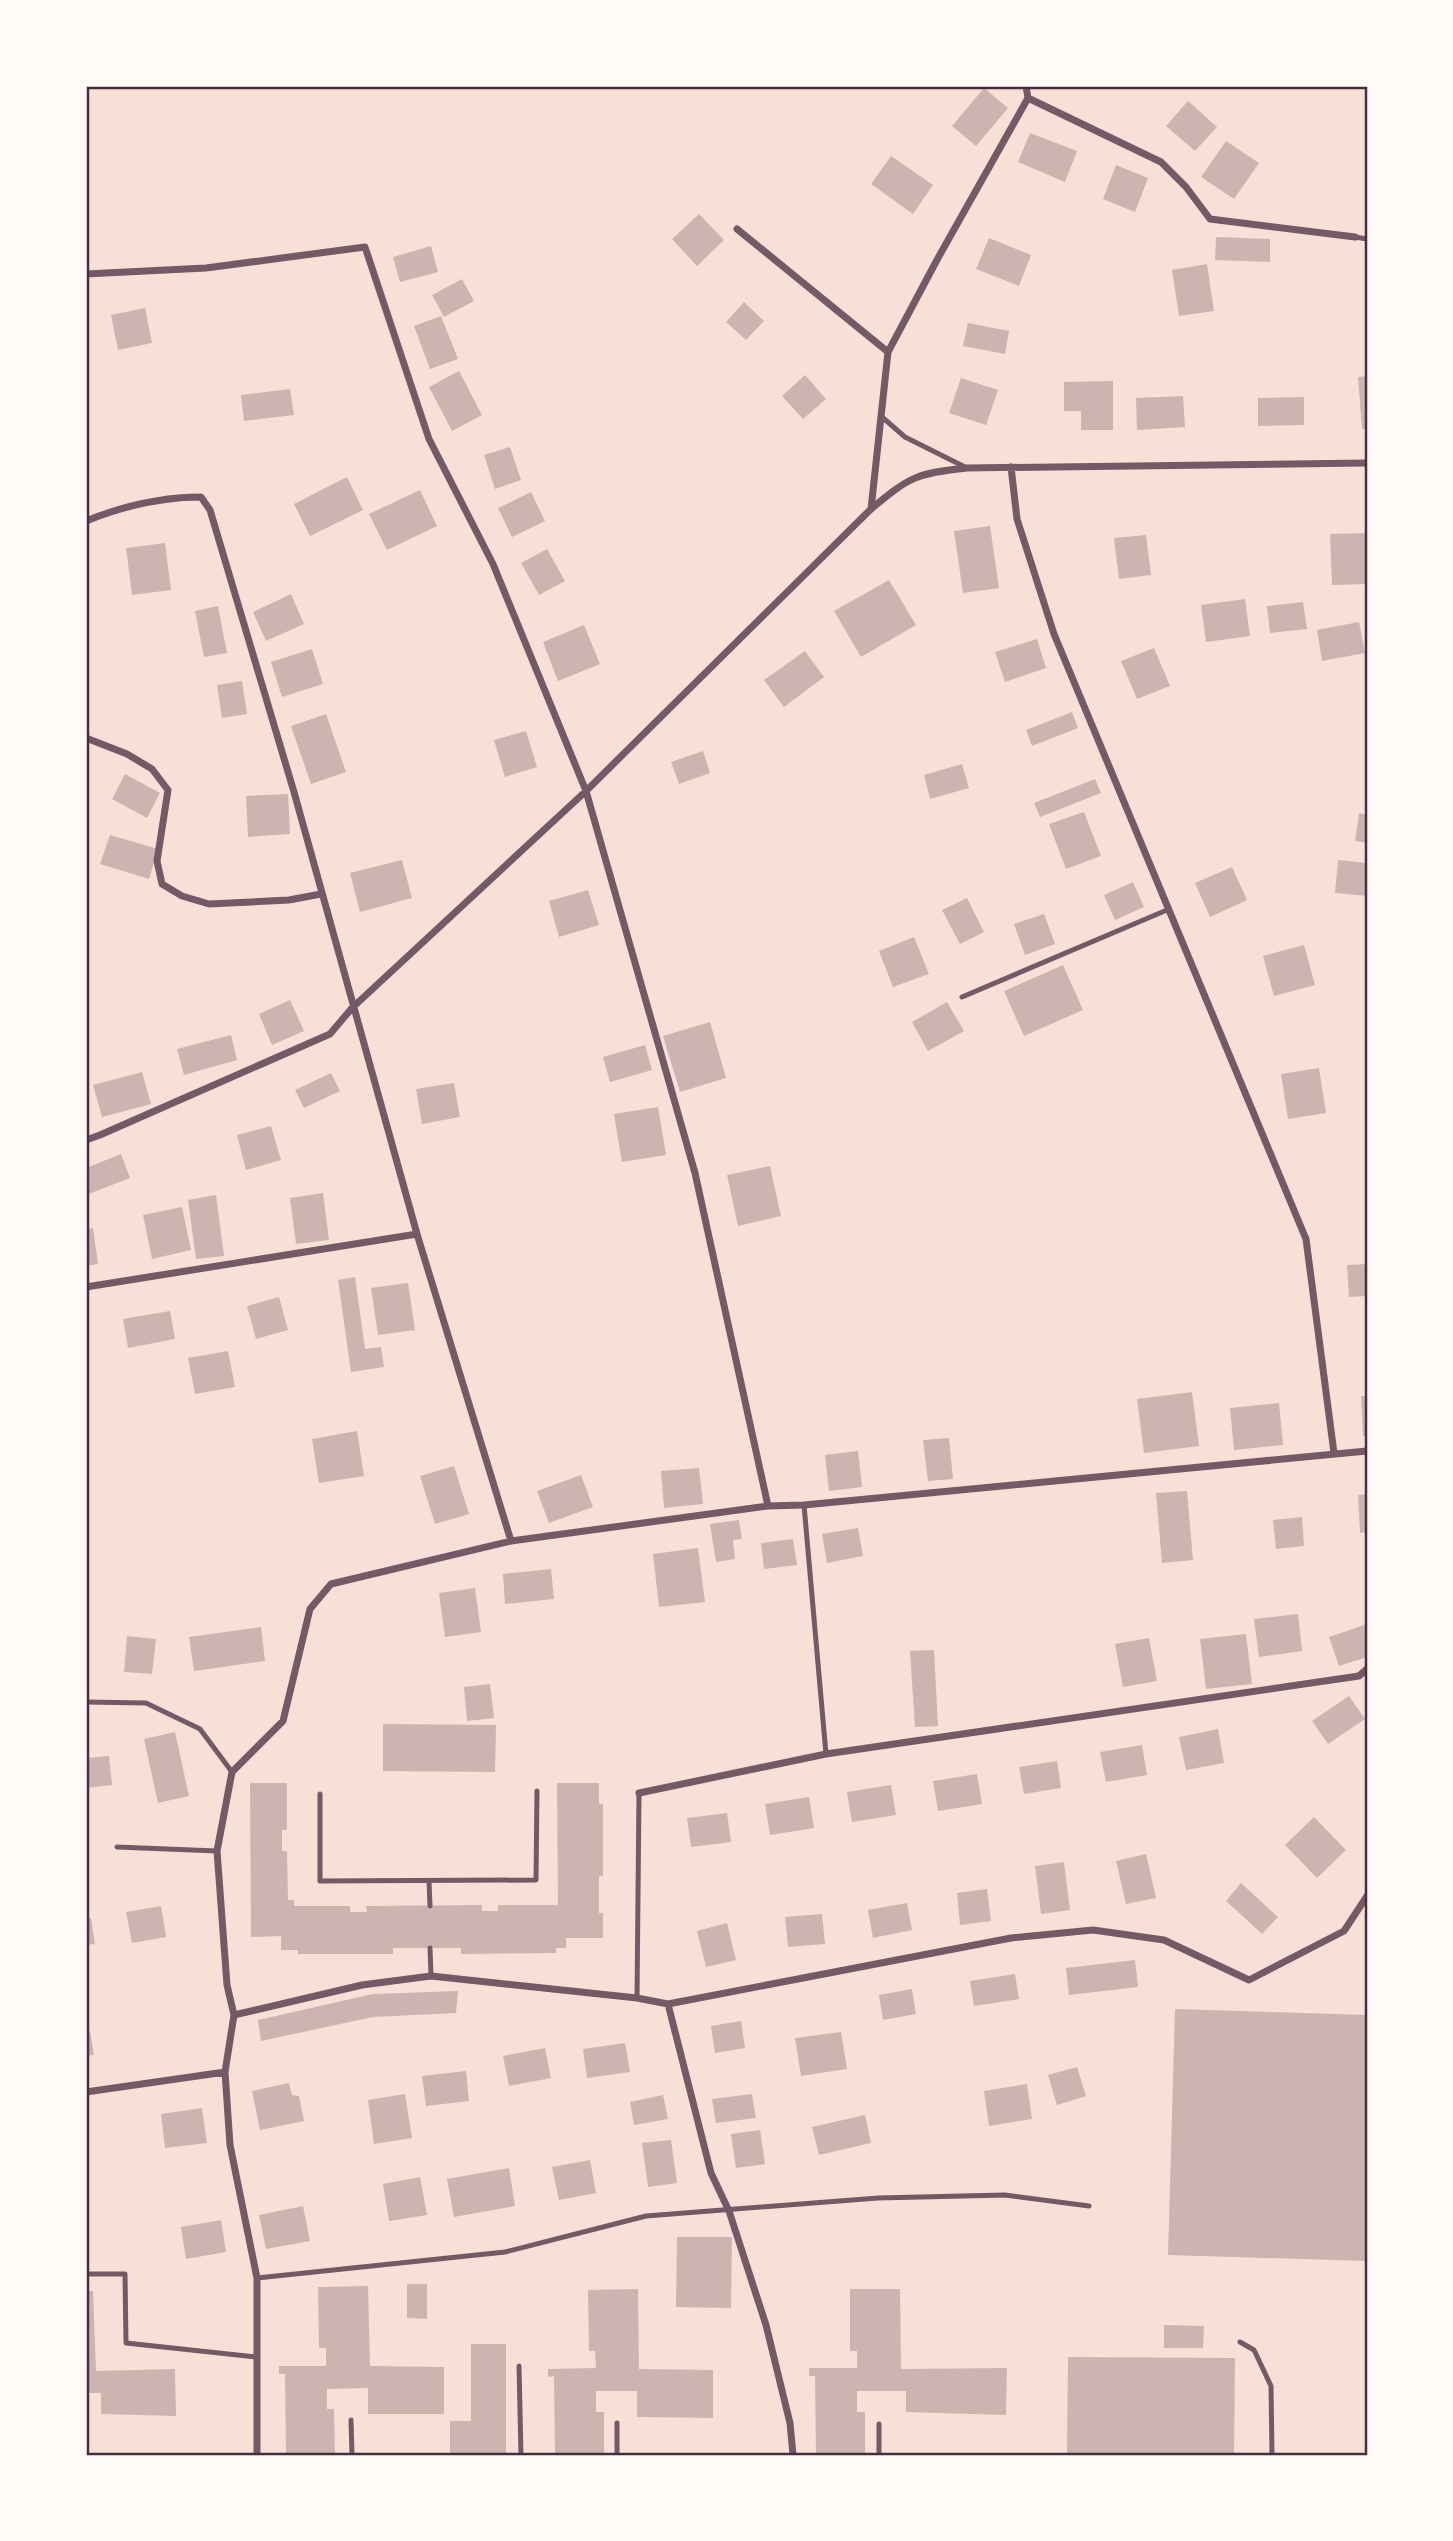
<svg xmlns="http://www.w3.org/2000/svg" width="1453" height="2541" font-family="'Fira Sans Condensed',sans-serif">
	<style>
		.building { fill: #ccb4b1 }
		.lines { fill: none; stroke-linecap: round; stroke-linejoin: round }
		.service { stroke: #755966; stroke-width: 5 }
		.minor { stroke: #755966; stroke-width: 7 }
		.neatline { fill: none; stroke: #4a2c40; stroke-width: 2.5 }
	</style>
	<rect width="100%" height="100%" fill="#f7e1d7"/>
	<path class="building" d="M984,88L1008,108L976,146L952,126Z
		M1188,101L1217,127L1195,151L1166,126Z
		M1030,133L1077,151L1065,182L1018,162Z
		M1226,141L1259,163L1234,199L1201,177Z
		M891,156L933,185L913,214L871,184Z
		M1116,165L1148,178L1135,212L1103,199Z
		M699,214L724,240L697,266L672,239Z
		M1216,237L1270,239V262L1215,260Z
		M989,238L1031,255L1019,286L976,269Z
		M431,246L438,272L400,282L393,257Z
		M1207,264L1214,311L1179,316L1172,270Z
		M462,279L474,301L444,317L432,295Z
		M744,302L764,321L746,340L726,322Z
		M145,308L152,343L118,350L111,315Z
		M441,316L458,359L430,369L414,326Z
		M968,323L1009,331L1005,354L963,346Z
		M459,371L482,415L452,431L429,387Z
		M805,375L826,399L803,419L782,396Z
		M1367,376V429H1362L1358,377Z
		M961,378L998,390L986,425L949,413Z
		M1113,381V430H1081V411H1064V382Z
		M290,389L294,415L244,421L241,395Z
		M1183,396L1185,427L1137,430L1136,398Z
		M1304,397V425L1258,426V398Z
		M510,447L521,480L495,489L484,455Z
		M347,477L363,510L310,536L294,504Z
		M420,490L437,526L387,550L369,514Z
		M531,492L545,521L512,537L498,508Z
		M990,526L999,588L963,593L954,531Z
		M1367,533V584L1332,585L1330,534Z
		M1146,535L1151,575L1119,579L1114,538Z
		M165,543L171,590L132,595L126,548Z
		M547,549L565,581L539,595L521,563Z
		M889,580L916,625L861,657L834,611Z
		M291,594L304,624L266,641L253,612Z
		M1245,599L1250,636L1206,642L1201,605Z
		M1303,602L1307,629L1270,633L1267,606Z
		M218,606L227,653L204,657L195,611Z
		M1359,622L1365,653L1322,661L1317,630Z
		M584,625L600,664L558,681L543,642Z
		M1037,639L1046,668L1005,682L995,652Z
		M1154,648L1170,686L1137,699L1121,661Z
		M312,649L323,684L282,697L271,662Z
		M805,651L824,677L784,707L764,680Z
		M242,681L247,714L222,718L217,685Z
		M1072,712L1078,728L1032,746L1026,730Z
		M326,714L346,772L311,784L291,726Z
		M526,731L537,767L505,777L494,740Z
		M703,751L710,773L679,784L671,762Z
		M962,764L969,788L930,799L924,775Z
		M125,774L160,793L147,818L112,799Z
		M1095,779L1101,793L1040,817L1034,803Z
		M288,794L290,834L248,837L246,796Z
		M1084,812L1101,856L1066,869L1049,824Z
		M1359,813L1367,815V843L1355,841Z
		M110,835L158,849L149,879L100,864Z
		M402,860L412,898L360,912L350,873Z
		M1338,860L1367,863V896L1335,893Z
		M1232,867L1247,900L1210,917L1195,883Z
		M1133,882L1144,907L1115,920L1104,895Z
		M588,890L599,925L559,937L549,901Z
		M967,898L984,932L960,944L942,910Z
		M1044,914L1055,944L1025,955L1014,924Z
		M914,937L929,974L893,987L879,951Z
		M1304,945L1315,985L1274,996L1263,956Z
		M1063,965L1083,1010L1024,1036L1004,991Z
		M290,1000L304,1031L272,1045L259,1014Z
		M947,1002L964,1031L928,1051L912,1022Z
		M710,1022L726,1078L680,1092L663,1036Z
		M231,1035L237,1060L184,1075L177,1049Z
		M645,1045L652,1070L610,1082L603,1057Z
		M1319,1068L1326,1113L1288,1119L1281,1074Z
		M142,1072L151,1104L102,1117L93,1085Z
		M331,1073L340,1091L304,1108L295,1090Z
		M454,1083L460,1117L422,1124L416,1089Z
		M658,1107L666,1155L622,1162L614,1114Z
		M271,1126L281,1160L246,1170L237,1135Z
		M121,1154L130,1178L86,1195V1168Z
		M770,1166L781,1216L738,1226L727,1175Z
		M323,1193L329,1240L296,1244L290,1198Z
		M216,1195L224,1256L196,1259L188,1200Z
		M182,1207L191,1250L152,1259L143,1215Z
		M93,1228L98,1264L86,1266V1229Z
		M1367,1264V1296L1349,1297L1347,1265Z
		M355,1277L365,1349L381,1347L384,1367L351,1372L338,1280Z
		M408,1283L415,1330L378,1335L371,1288Z
		M279,1297L288,1330L256,1339L247,1306Z
		M170,1311L175,1339L128,1348L123,1319Z
		M228,1351L235,1387L195,1394L188,1358Z
		M1192,1392L1199,1446L1144,1453L1137,1399Z
		M1361,1396H1367V1436H1363Z
		M1279,1403L1283,1445L1234,1450L1230,1408Z
		M357,1431L364,1476L319,1483L312,1439Z
		M949,1438L953,1479L928,1481L923,1440Z
		M858,1451L862,1487L829,1491L825,1455Z
		M454,1466L469,1514L435,1524L420,1476Z
		M699,1468L703,1504L664,1508L661,1471Z
		M581,1475L593,1507L549,1523L537,1491Z
		M1187,1491L1193,1560L1162,1563L1156,1493Z
		M1367,1494V1532L1360,1533L1358,1495Z
		M1302,1517L1304,1546L1276,1549L1273,1520Z
		M739,1520L742,1539L733,1540L735,1559L716,1562L710,1524Z
		M858,1528L863,1556L827,1563L822,1534Z
		M793,1539L797,1565L764,1569L761,1543Z
		M698,1548L705,1602L659,1607L653,1554Z
		M551,1569L554,1599L505,1604L503,1574Z
		M475,1588L481,1632L445,1637L439,1593Z
		M1298,1614L1302,1651L1259,1657L1254,1619Z
		M1367,1624V1657L1339,1666L1329,1637Z
		M261,1627L265,1661L194,1671L189,1637Z
		M1246,1634L1252,1684L1206,1689L1200,1639Z
		M127,1636L156,1639L152,1674L124,1672Z
		M1149,1638L1157,1681L1123,1687L1115,1644Z
		M934,1650L938,1726L915,1727L910,1651Z
		M490,1684L494,1718L467,1721L464,1687Z
		M1349,1696L1365,1719L1328,1744L1312,1721Z
		M383,1724L496,1725L495,1772L383,1771Z
		M1218,1729L1224,1763L1186,1770L1179,1737Z
		M175,1732L189,1796L158,1803L144,1739Z
		M1142,1745L1147,1775L1106,1782L1100,1752Z
		M109,1756L112,1785L86,1788V1758Z
		M1057,1761L1061,1788L1024,1794L1019,1767Z
		M977,1774L982,1804L938,1811L933,1781Z
		M250,1783H287V1830H282V1851H287L288,1900H294V1906H350V1912H367L366,1906L482,1905V1911H498V1905H558L557,1783H599V1804H603V1876H599V1913H603V1938H566V1948H556V1953L461,1954V1948H393V1954H298V1950H281V1936L251,1937Z
		M891,1785L896,1815L852,1822L847,1792Z
		M809,1797L814,1828L770,1835L765,1804Z
		M727,1813L731,1842L691,1847L687,1818Z
		M1314,1817L1346,1850L1317,1878L1285,1845Z
		M1146,1854L1156,1898L1126,1904L1116,1861Z
		M1064,1862L1070,1910L1041,1914L1035,1866Z
		M1241,1883L1278,1917L1262,1934L1226,1901Z
		M987,1889L991,1921L960,1925L957,1893Z
		M907,1903L912,1930L873,1938L868,1910Z
		M161,1906L166,1937L132,1943L126,1912Z
		M822,1914L825,1944L788,1947L785,1917Z
		M91,1918L95,1944L86,1945V1919Z
		M727,1923L736,1960L706,1967L697,1931Z
		M1135,1960L1138,1987L1069,1995L1066,1968Z
		M1015,1974L1019,1999L974,2006L970,1981Z
		M912,1989L916,2014L883,2020L879,1995Z
		M458,1991L456,2013L373,2017L261,2041L258,2020L373,1994Z
		M1175,2009L1367,2015V2261L1168,2255Z
		M741,2021L745,2048L715,2053L711,2026Z
		M86,2031H90L94,2055L86,2056Z
		M841,2032L847,2069L801,2076L795,2038Z
		M625,2043L630,2072L587,2078L583,2049Z
		M545,2048L551,2078L509,2086L503,2056Z
		M1077,2067L1086,2096L1057,2105L1048,2075Z
		M466,2071L469,2101L426,2106L422,2076Z
		M289,2083L292,2095L299,2096L304,2121L260,2130L252,2091Z
		M1027,2084L1032,2119L989,2126L984,2091Z
		M405,2094L412,2138L374,2144L368,2100Z
		M752,2094L756,2118L716,2123L712,2099Z
		M663,2095L668,2119L634,2125L630,2102Z
		M202,2108L207,2143L165,2148L161,2114Z
		M865,2115L871,2143L819,2155L812,2127Z
		M760,2130L765,2164L736,2168L731,2134Z
		M671,2140L677,2183L648,2187L642,2143Z
		M590,2160L596,2193L559,2200L552,2167Z
		M509,2168L515,2206L454,2217L447,2179Z
		M420,2177L427,2215L389,2221L383,2184Z
		M303,2206L310,2241L266,2249L259,2215Z
		M221,2220L226,2252L186,2259L181,2227Z
		M677,2237H732L731,2308L676,2307Z
		M407,2284H427V2319L407,2318Z
		M368,2286L370,2366L444,2367V2414H368V2388L327,2389V2409H334L335,2455H286L285,2374H279V2366H326V2348H319L318,2287Z
		M638,2289L639,2369L713,2370V2418L637,2417V2391H596V2412H604V2455H555L554,2376L548,2377V2369L596,2368L595,2351H589L588,2290Z
		M850,2289H900L901,2369L1007,2368L1006,2415L906,2412V2391H857V2412H865V2455H816L815,2376H809V2368H857V2351H850Z
		M86,2291H93L96,2371L175,2369L176,2416L101,2414V2393H86Z
		M1164,2325L1204,2326L1203,2348H1164Z
		M471,2344H506V2455H450V2421H471Z
		M1068,2357L1235,2358L1234,2455H1067Z"/>
	<g class="lines">
		<path class="service" d="M1355,237L1367,239
			M882,417L905,437L965,467
			M962,997L1167,910
			M804,1505L826,1754
			M86,1702L146,1703L200,1729L232,1772
			M320,1794V1881L536,1880L537,1791
			M117,1847L217,1851
			M429,1881L430,1906
			M430,1948L431,1976
			M637,1998L639,1793
			M86,2274H125L126,2343L257,2357
			M257,2278L505,2252L646,2216L878,2198L1005,2195L1089,2206
			M1240,2342L1254,2350L1271,2386L1272,2455
			M519,2366L521,2455
			M351,2420L352,2455
			M617,2423V2455
			M879,2424V2455"/>
		<path class="minor" d="M1028,98L1161,162L1186,187L1210,219L1355,237
			M737,229L888,352
			M86,274L206,268L365,247L429,439L493,564L586,791L695,1173L768,1506
			M1011,467L1017,519L1054,634L1306,1239L1334,1453
			M871,509L888,352L938,258L1028,98L1026,86
			M86,521C123,506 161,497 201,497L210,510L294,792L417,1234
			M86,738L127,754L152,769L168,790L157,861L162,884L182,896L209,904L289,900L321,894
			M86,1140L100,1135L330,1034L352,1008L586,791L871,509C909,477 917,473 967,468L1367,463
			M86,1287L417,1234L511,1541
			M639,1793L826,1754L1359,1676L1367,1669
			M668,2004L711,2173L729,2211L766,2325L790,2423L793,2455
			M234,2015L227,1985L217,1851L232,1772L283,1721L310,1609L331,1584L511,1541L768,1506L804,1505L1367,1451
			M225,2072L230,2145L257,2278V2455
			M86,2092L225,2072L234,2015L362,1985L431,1976L637,1998L668,2004L1011,1938L1093,1930L1164,1940L1249,1980L1344,1931L1367,1896"/>
	</g>
	<rect width="1453" height="2541" fill="none" stroke="#fffaf5" stroke-width="175"/>
	<rect x="88" y="88" width="1278" height="2366" class="neatline"/>
</svg>
